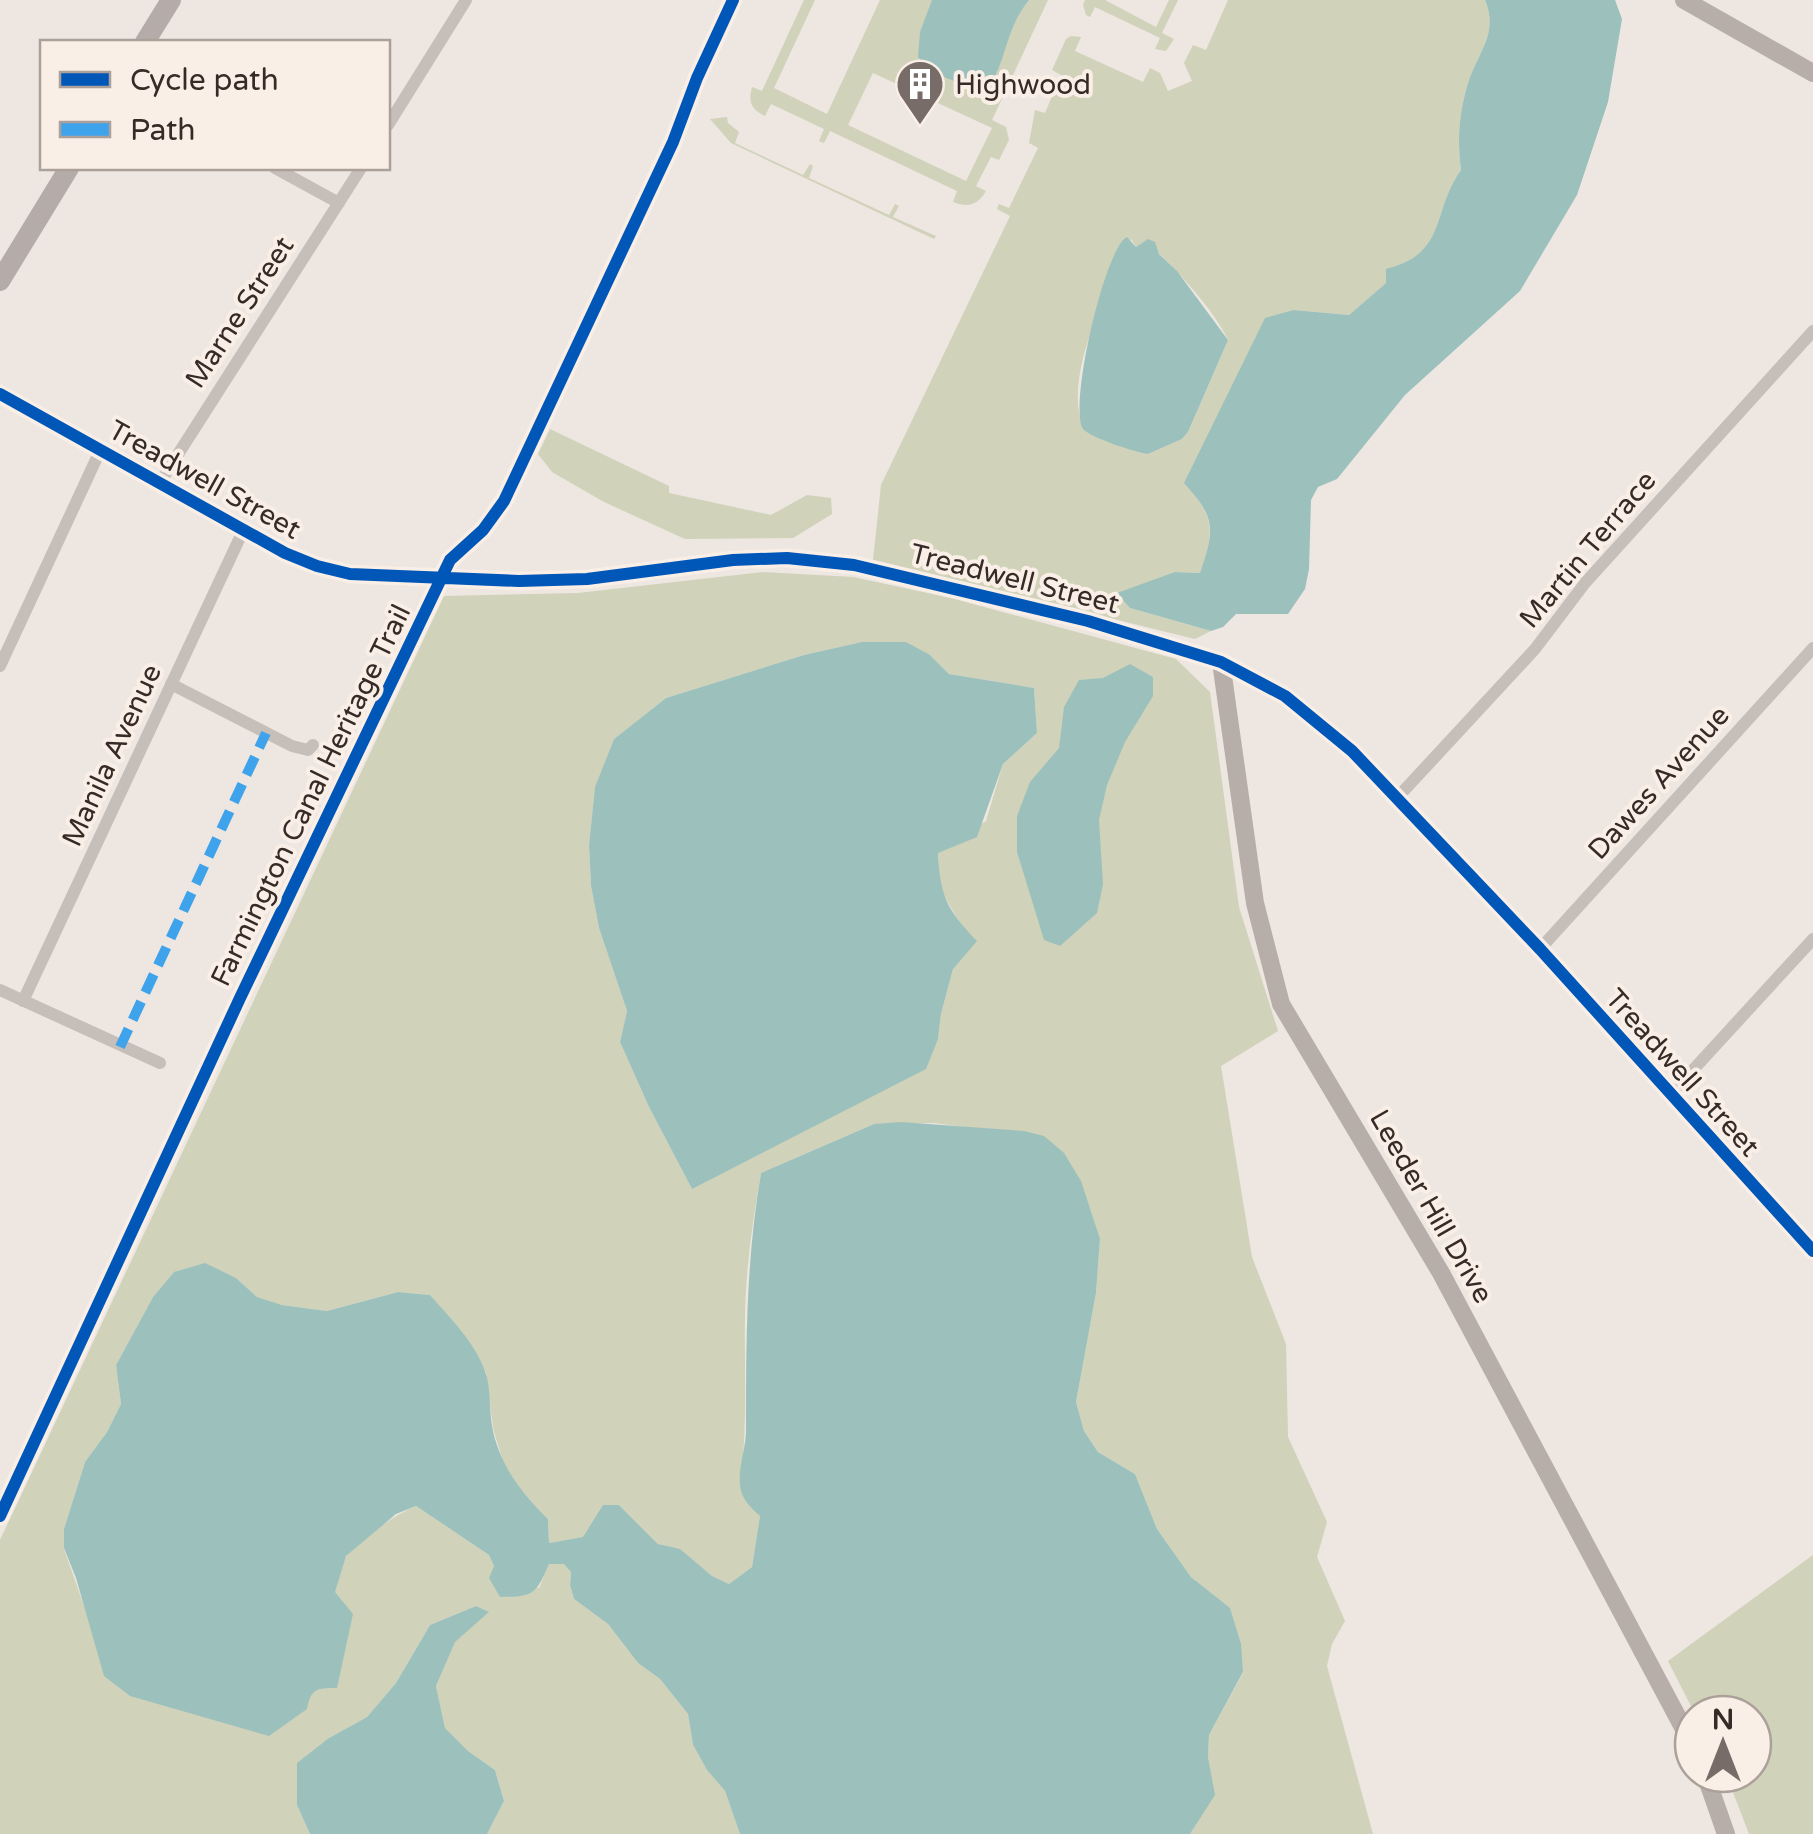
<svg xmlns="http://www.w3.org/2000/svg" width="1813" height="1834" font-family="'Varela Round',sans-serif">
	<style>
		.green { fill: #d0d2ba; fill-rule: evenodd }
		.water { fill: #9cc1bd }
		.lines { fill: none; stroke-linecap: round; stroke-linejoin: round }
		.street { stroke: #c6beb9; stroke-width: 12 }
		.secondary { stroke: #b7aea9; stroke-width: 18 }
		.primary { stroke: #b5aca9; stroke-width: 20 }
		.quiet { stroke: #3fa3eb; stroke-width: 10; stroke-dasharray: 20 10; stroke-linecap: butt }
		.cycleway-casing { stroke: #faefe7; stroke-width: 19 }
		.cycleway { stroke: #0057b8; stroke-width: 12 }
		.labels { text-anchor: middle; stroke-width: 8; stroke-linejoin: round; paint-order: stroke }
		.poi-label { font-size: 28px; fill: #372b27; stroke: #faefe7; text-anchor: start }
		.street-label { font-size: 28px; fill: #372b27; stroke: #faefe7 }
	</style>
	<rect width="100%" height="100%" fill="#ede6e1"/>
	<path class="green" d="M804,0H815L774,88L827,114L880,0H1048L992,120L1006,127L1009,140L999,160L991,157L976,186L986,191C978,205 968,208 953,202L957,191L830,131L824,143L819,141L824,129L771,104L765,116C751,109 748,102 752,87L762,91ZM873,73L992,128L966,181L848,125Z
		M1085,0H1105L1156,27L1169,0H1178L1162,33L1174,39L1166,51L1155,49L1160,38L1095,7L1090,17L1086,15L1083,5Z
		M1228,0H1485C1499,33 1478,52 1468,83C1459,113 1457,139 1461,170C1431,211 1448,254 1386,270V283L1349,315L1294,310L1185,483C1215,518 1215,530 1200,573L1175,572L1130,608L1211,631L1195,639L873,560L881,485L1010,216L997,209L999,204L1009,208L1038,148L1029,143L1035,110L1045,113L1061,75L1052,70L1066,39L1071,36L1081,37L1075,51L1143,82L1150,68L1160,73L1168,91L1192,81L1184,63L1193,45L1206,50ZM1131,239L1136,247L1145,241C1170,261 1215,311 1228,340L1188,432L1182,439L1148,454L1085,430C1059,382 1110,284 1131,239Z
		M727,117L728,123L739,132L735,143L803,175L810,164L813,166L809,178L889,215L895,204L899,206L893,217L936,236L934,239L731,143L710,119Z
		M550,429L669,486V493L771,515L807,495L831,498L832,514L793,538L685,539L604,502L552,472L538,454Z
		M763,572L853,577L951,598L1176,659L1210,692L1239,907L1278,1031L1221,1066L1252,1257L1286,1344L1288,1437L1327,1522L1317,1557L1345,1621L1332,1644L1327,1666L1373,1834H1190L1214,1795L1208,1757L1209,1735L1243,1673L1230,1609L1191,1577L1157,1529L1135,1474L1098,1452L1084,1431L1076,1402L1096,1293L1100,1239L988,1130L934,1123L874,1124L761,1173C753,1219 746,1266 745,1313C744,1371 748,1427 740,1485L760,1516L752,1567L729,1584L712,1576L680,1550L658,1544L619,1505L592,1524L584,1537L549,1543L548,1519L525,1497L503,1462L493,1428L486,1372L430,1295L398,1292L327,1311L282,1305L257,1297L236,1278L174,1272L153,1297L116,1365L121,1404L107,1432L85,1462L64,1529V1549L90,1623L310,1693L317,1688C323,1658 332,1580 346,1557C356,1541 398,1513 416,1506L489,1555L494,1566L539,1588L549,1563H564L571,1572L570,1585L574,1599L608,1624L638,1663L660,1679L688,1714L693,1745L707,1770L725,1791L740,1834H487L504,1801L495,1770L468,1751L445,1728L436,1686L455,1641L488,1612L476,1606L430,1625L396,1683L367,1717L329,1738L297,1805L310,1834H0V1540L444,596L578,593ZM863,642L930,655L949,674L1034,688L1037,733L1003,764L986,821L938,852L940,888L959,922L953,969L941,1014L938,1039L692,1189L649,1107L620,1042L627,1011L599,928L591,886L589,845L595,788L614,739L666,698L804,655Z
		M1813,1555V1834H1749L1726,1774H1753V1714H1695L1668,1661Z"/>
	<path class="water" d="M932,0H1029C1006,28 1008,54 991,84C966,90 934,76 918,57L920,32Z
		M1485,0H1615L1622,19L1608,102L1577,195L1520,291L1405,395L1337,479L1318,487L1311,500L1309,569L1305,589L1288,614H1236L1223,627L1211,631L1130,608L1117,593L1175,572L1200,573C1215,529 1216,518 1184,483L1265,318L1294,310L1349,315L1386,283V269C1448,254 1431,211 1461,170C1457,139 1459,113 1468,83C1478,52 1499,33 1485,0Z
		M1127,237L1136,247L1148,239L1155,242L1159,254L1177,271L1228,340L1188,432L1182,439L1148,454C1135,452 1091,438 1083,429C1068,407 1105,247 1127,237Z
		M862,642H906L930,655L949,674L1034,688L1037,733L1003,764L977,837L938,853C940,896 947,910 977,941L953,969L941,1014L938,1039L926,1069L692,1189L649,1107L620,1042L627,1011L599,928L591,886L589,845L595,787L614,739L666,698L804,655Z
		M1130,664L1153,677V696L1125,742L1107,785L1099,820L1103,884L1097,913L1060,946L1044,940L1017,852V816L1030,782L1059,748L1064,707L1079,680L1103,678Z
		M901,1122L1024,1131L1044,1136L1064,1153L1081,1181L1100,1239L1096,1293L1076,1402L1084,1431L1098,1452L1135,1474L1157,1529L1191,1577L1230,1608L1241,1644L1243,1672L1209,1735L1208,1757L1215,1795L1190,1834H740L725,1791L707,1770L693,1745L688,1714L660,1679L638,1663L608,1624L574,1599L570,1585L571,1572L564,1564H549C536,1594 534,1597 500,1597L489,1578L494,1566L489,1555L416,1506L396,1514L346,1556L335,1592L353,1614L337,1688C317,1688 311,1688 307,1709L269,1736L130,1696L104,1676L76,1578L64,1548V1529L85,1462L107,1432L121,1404L116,1365L153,1297L174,1272L205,1263L236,1278L257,1297L282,1305L327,1311L398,1292L430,1295C450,1318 474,1341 485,1371C491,1387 489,1408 492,1426C499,1464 521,1493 548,1519L549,1543L583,1537L603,1505H619L658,1544L680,1549L712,1576L729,1584L752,1567L760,1516C751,1508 741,1499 740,1485C738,1467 746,1448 746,1430C746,1342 746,1261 761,1173L874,1124Z
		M476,1606L489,1612L455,1642L436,1686L445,1728L468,1751L495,1770L504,1801L487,1834H310L297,1805V1763L329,1738L367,1717L396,1683L430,1625Z"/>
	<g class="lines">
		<path class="street" d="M388,125L466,0
			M275,168L339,203
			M159,484L361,168
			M0,666L100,451
			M171,684L292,746L308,750L313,745
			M1397,798L1535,649L1585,583L1813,331
			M1540,949L1813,648
			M0,990L160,1063
			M23,1001L243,531
			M1670,1095L1813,939"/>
		<path class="secondary" d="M1684,0L1813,73
			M0,394L285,553L317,566L350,574L519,581L587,579L733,560L787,558L854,565L1088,621L1221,662L1285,696L1352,751L1540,949L1813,1251
			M1221,662L1255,903L1281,1004L1441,1273L1693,1746
			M1705,1774L1726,1834"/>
		<path class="primary" d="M145,42L171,0
			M0,281L69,168"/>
		<path class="quiet" d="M120,1047L266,733"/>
		<g class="cycleway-casing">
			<path id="cycleway" d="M0,394L285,553L317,566L350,574L519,581L587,579L733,560L787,558L854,565L1088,621L1221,662L1285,696L1352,751L1540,949L1813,1251
				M0,1516L240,998L450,560L483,530L504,501L673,142L697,78L733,0"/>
		</g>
		<use href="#cycleway" class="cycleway"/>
	</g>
	<defs>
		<g id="building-pin" transform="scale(2.5)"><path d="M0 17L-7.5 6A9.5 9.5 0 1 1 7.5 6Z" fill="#776c68" stroke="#faefe7"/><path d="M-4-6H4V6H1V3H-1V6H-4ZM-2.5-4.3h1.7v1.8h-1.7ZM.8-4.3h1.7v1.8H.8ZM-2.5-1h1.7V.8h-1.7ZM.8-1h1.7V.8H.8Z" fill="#fff"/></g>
	</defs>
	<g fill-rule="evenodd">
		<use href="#building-pin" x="920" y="84"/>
	</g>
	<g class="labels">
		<g class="poi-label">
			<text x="955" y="94">Highwood</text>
		</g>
		<g class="street-label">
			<text transform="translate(239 312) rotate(-57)" y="10">Marne Street</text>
			<text transform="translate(205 479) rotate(29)" y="10">Treadwell Street</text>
			<text transform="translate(1587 549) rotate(-50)" y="10">Martin Terrace</text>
			<text transform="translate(1015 578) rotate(14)" y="10">Treadwell Street</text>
			<text transform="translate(111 755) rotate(-65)" y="10">Manila Avenue</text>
			<text transform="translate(1658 782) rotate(-48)" y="10">Dawes Avenue</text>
			<text transform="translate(310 795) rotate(-64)" y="10">Farmington Canal Heritage Trail</text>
			<text transform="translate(1683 1072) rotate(48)" y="10">Treadwell Street</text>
			<text transform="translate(1432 1206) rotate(60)" y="10">Leeder Hill Drive</text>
		</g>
	</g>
	<rect x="40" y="40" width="350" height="130" fill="#faefe7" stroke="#aca19a" stroke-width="2.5"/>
	<rect x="60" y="72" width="50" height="15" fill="#0057b8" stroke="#aca19a" stroke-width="2.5"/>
	<text x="130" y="90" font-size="30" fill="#372b27">Cycle path</text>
	<rect x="60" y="122" width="50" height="15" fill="#3fa3eb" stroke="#aca19a" stroke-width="2.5"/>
	<text x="130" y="140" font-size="30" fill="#372b27">Path</text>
	<g transform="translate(1723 1744)"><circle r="48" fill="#faefe7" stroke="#aca19a" stroke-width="2.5"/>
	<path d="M0-8L18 38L0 25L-18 38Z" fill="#776c68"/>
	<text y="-15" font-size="28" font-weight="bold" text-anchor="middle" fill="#372b27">N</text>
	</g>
</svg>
